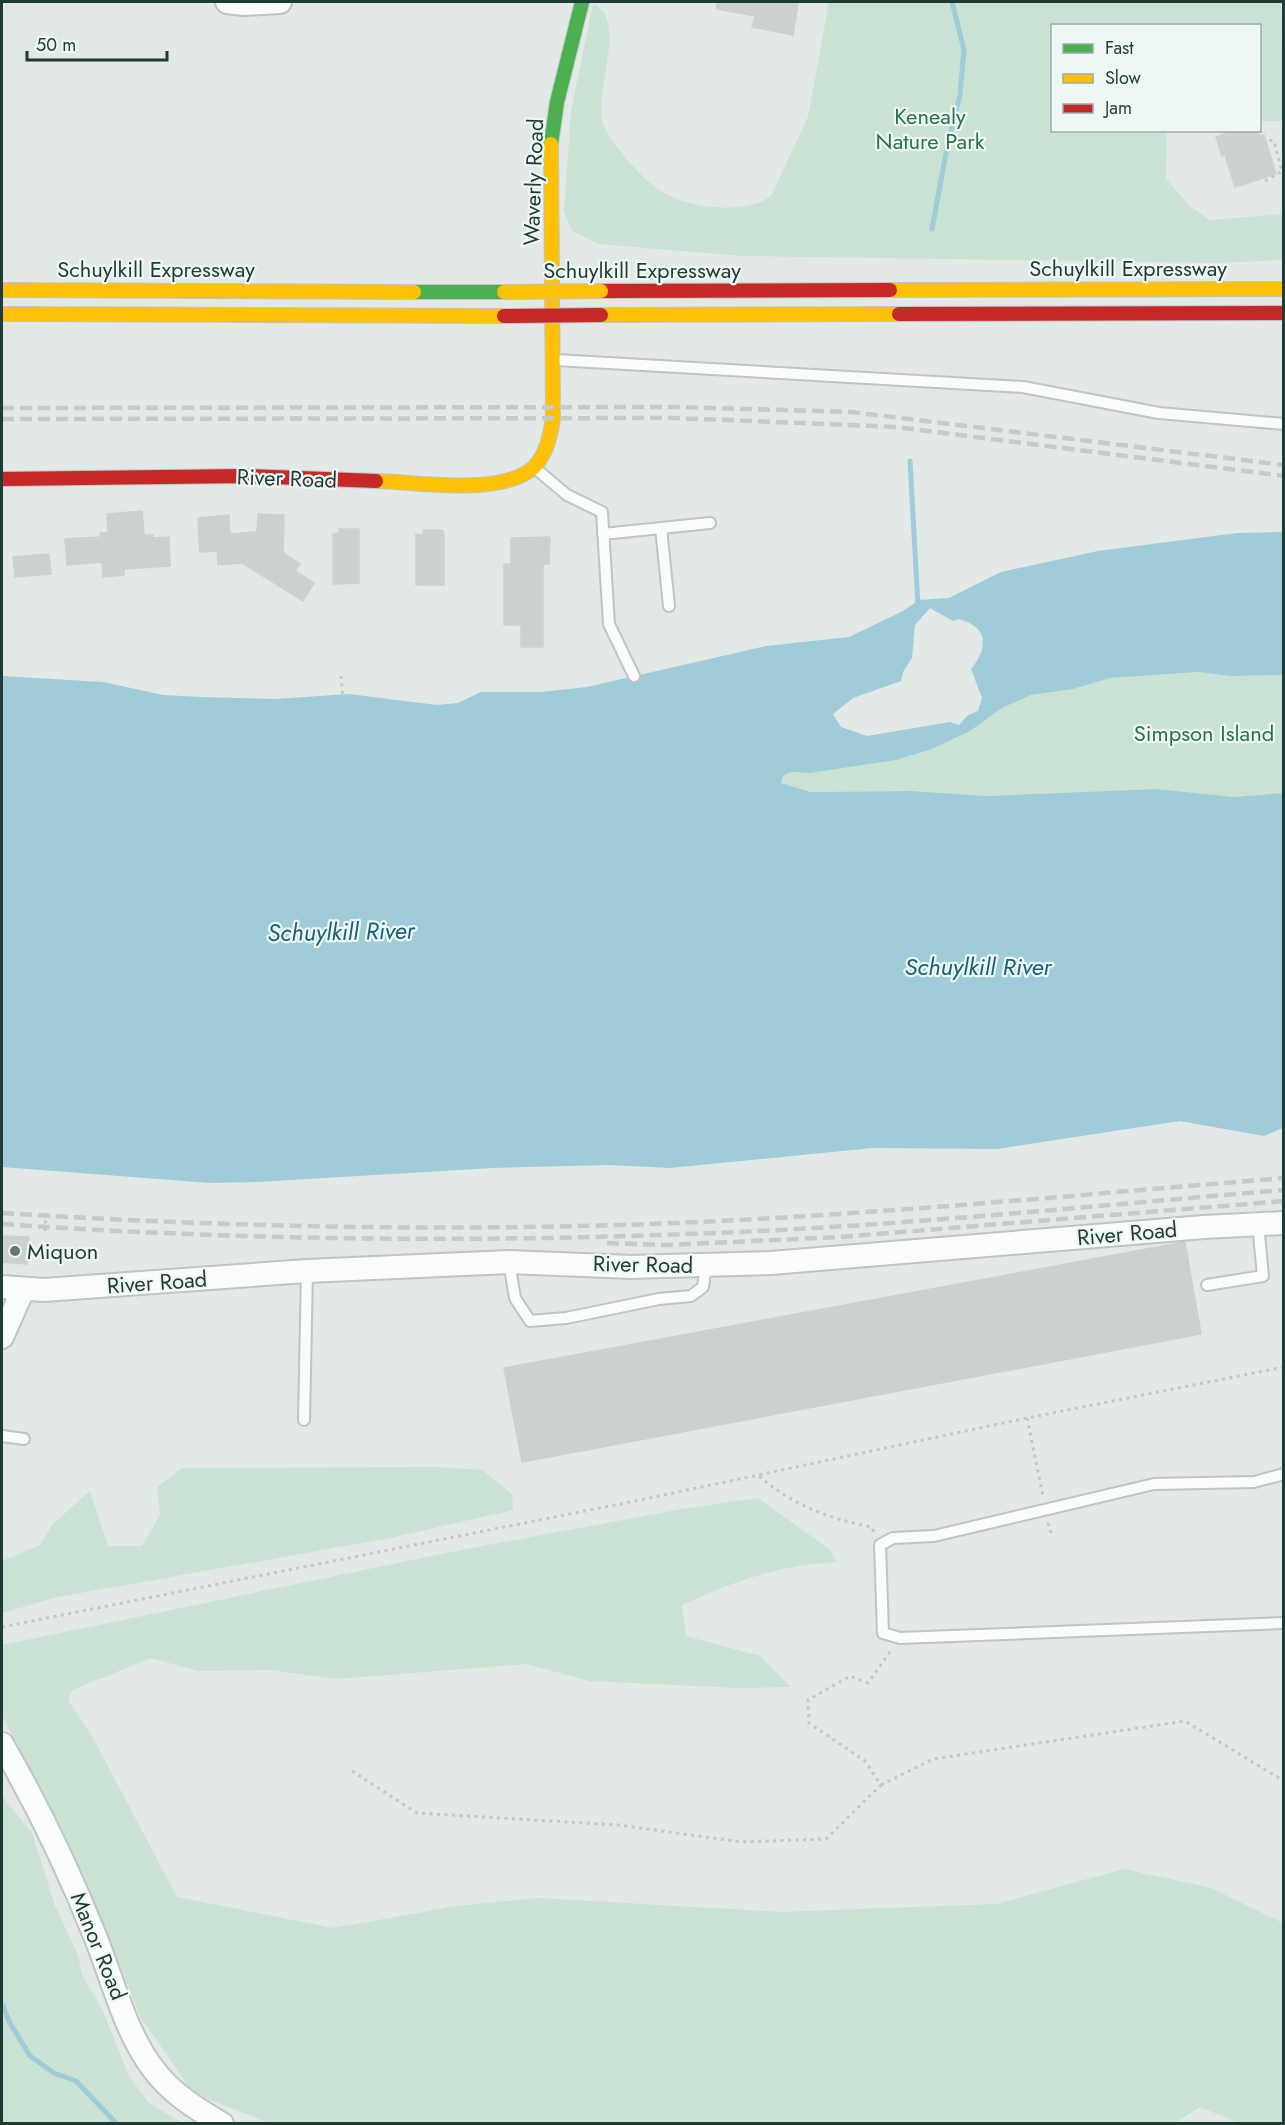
<svg xmlns="http://www.w3.org/2000/svg" width="1285" height="2125" font-family="Jost,sans-serif">
	<style>
		.green { fill: #c9e2d3 }
		.water { fill: #9fccd8; fill-rule: evenodd }
		.lines { fill: none; stroke-linecap: round; stroke-linejoin: round }
		.stream { stroke: #9fccd8; stroke-width: 5 }
		.building { fill: #ccd1cf; stroke: #cad1ce; stroke-width: 1.5 }
		.lane-casing { stroke: #bec5c2; stroke-width: 14 }
		.street-casing { stroke: #bec5c2; stroke-width: 26 }
		.fast-casing { stroke: #bdc6c3; stroke-width: 16 }
		.slow-casing { stroke: #bdc6c3; stroke-width: 16 }
		.jam-casing { stroke: #bdc6c3; stroke-width: 16 }
		.path { stroke: #bfc8c6; stroke-width: 3; stroke-dasharray: 3 4.5; stroke-linecap: butt }
		.lane { stroke: #fafcfb; stroke-width: 10 }
		.street { stroke: #fafcfb; stroke-width: 22 }
		.fast { stroke: #4caf50; stroke-width: 14 }
		.slow { stroke: #ffc107; stroke-width: 14 }
		.jam { stroke: #c62828; stroke-width: 14 }
		.rail { stroke: #c6cac9; stroke-width: 4.5; stroke-dasharray: 12 6; stroke-linecap: butt }
		.slow-bridge-casing { stroke: #bbc5c2; stroke-width: 16; stroke-linecap: butt }
		.jam-bridge-casing { stroke: #bbc5c2; stroke-width: 16; stroke-linecap: butt }
		.slow-bridge { stroke: #ffc107; stroke-width: 14 }
		.jam-bridge { stroke: #c62828; stroke-width: 14 }
		.poi-dot { fill: #637873; stroke: #eff7f4; stroke-width: 2 }
		.labels { text-anchor: middle; stroke-width: 4.5; stroke-linejoin: round; paint-order: stroke }
		.park-label { font-size: 22px; fill: #28734b; stroke: #eff7f4 }
		.street-label { font-size: 22px; fill: #1f3b36; stroke: #eff7f4 }
		.poi-label { font-size: 22px; fill: #1f3b36; stroke: #eff7f4; text-anchor: start }
		.water-label { font-size: 24px; font-style: italic; fill: #176079; stroke: #eff7f4 }
	</style>
	<rect width="100%" height="100%" fill="#e1e8e5"/>
	<path class="green" d="M829,2H1281L1283,121H1260V26H1052V130L1167,131L1166,179L1191,207L1210,220L1283,214V260L1217,263L743,256L598,244L572,231L564,211L571,111L593,4C628,18 595,90 602,120C606,140 641,176 656,188C669,198 688,203 704,206C725,209 753,209 771,196L808,117Z
		M1199,672L1230,676L1283,675V793L1234,797L1156,789L986,796L912,791L811,792L781,783L783,776L790,772L810,773L896,760L932,749L970,731L1002,708L1031,695L1073,689L1110,678Z
		M437,1467L482,1470L512,1494L513,1510L390,1538L58,1597L2,1613V1561L40,1545L53,1524L90,1491L108,1546H142L160,1515L157,1487L182,1468Z
		M758,1498L829,1549L837,1562C780,1565 734,1581 682,1605L686,1636L760,1656L791,1687L738,1688L590,1681L526,1664L336,1679L271,1670L198,1671L151,1658L72,1690L68,1700L93,1738L177,1897L333,1928L457,1906L538,1898L781,1912L996,1904L1124,1869L1211,1888L1283,1923V2123H1239L1200,2107L1173,2124L269,2123L193,2093L140,2016L89,1888L2,1715V1645L456,1551L682,1509Z
		M2,1796L32,1833L55,1906L78,1955L82,1975L102,2009L129,2076L149,2103L182,2123H2Z"/>
	<path class="water" d="M1283,532V675L1230,676L1199,672L1110,678L1073,689L1031,695L1002,708L970,731L932,749L896,760L810,773L790,772L783,776L781,783L811,792L912,791L986,796L1156,789L1234,797L1283,793V1128L1264,1136L1180,1121L997,1149L872,1148L670,1168L608,1165L493,1168L257,1182L210,1183L2,1167V676L103,682L163,695L201,697L275,699L349,694L437,705L458,703L481,692H541L587,687L766,646L849,637L903,611L919,600L949,598L1001,572L1098,551L1237,533ZM930,608L953,621L959,619C988,627 989,647 971,669L982,698L978,711L968,715L959,725L950,722L867,736L841,727L833,714L853,698L901,681L903,672L912,658L915,625Z"/>
	<g class="lines">
		<path class="stream" d="M932,229L948,142L960,95L964,50L952,2
			M910,461L918,606
			M2,2004L10,2023L30,2056L54,2073L76,2081L117,2124"/>
	</g>
	<path class="building" d="M717,2L798,4L793,35L752,27L755,16L717,9Z
		M1236,130H1258L1259,136L1264,135L1276,174L1235,187L1225,155L1222,156L1216,137Z
		M142,511L144,535H153V538L169,537L170,566L124,569V575L103,577L102,562L67,565L65,539L101,537L100,533H108L107,514Z
		M258,514L284,515L283,553L300,564L295,571L314,583L303,601L242,563L218,565L217,551L200,552L198,518L229,515L230,534L257,532Z
		M339,529H359V583L333,584V534L339,533Z
		M423,530H442L444,535V585H416V534L423,535Z
		M550,537L549,564H543V647H521V625H504V564H511V538Z
		M49,554L51,574L15,577L13,557Z
		M2,1236L29,1237L27,1264L2,1262Z
		M1185,1242L1201,1334L522,1462L504,1368Z"/>
	<g class="lines">
		<g class="lane-casing">
			<path id="lane" d="M556,360L1023,387L1159,413L1284,424
				M535,468L567,495L602,512L609,624L634,676
				M661,528L669,606
				M603,534L710,523
				M509,1262L515,1298L530,1321L566,1318L659,1299L691,1296L703,1287L706,1265
				M1207,1285L1263,1276L1258,1224
				M304,1420L307,1271
				M2,1436L24,1439
				M1284,1474L1254,1482L1154,1484L934,1536L893,1538L880,1545L883,1633L900,1638L1284,1623"/>
		</g>
		<g class="street-casing">
			<path id="street" d="M227,2L244,4L280,2
				M2,1287L44,1290L307,1271L509,1262L631,1267L771,1263L1204,1227L1284,1223
				M2,1337L23,1290
				M2,1744C39,1808 70,1873 97,1941C114,1984 126,2034 154,2070C172,2094 197,2109 222,2124"/>
		</g>
		<g class="fast-casing">
			<path id="fast" d="M551,144L557,102L582,2
				M414,292H504"/>
		</g>
		<g class="slow-casing">
			<path id="slow" d="M2,290L414,292
				M890,290L1284,289
				M2,314L504,316
				M601,315L899,314
				M376,481C417,482 505,497 535,466C547,453 550,436 553,419L551,144"/>
		</g>
		<g class="jam-casing">
			<path id="jam" d="M601,291L890,290
				M899,314L1284,313
				M2,479L245,476L376,481"/>
		</g>
		<path class="path" d="M1265,181L1282,171L1274,141L1265,139
			M341,676L344,712
			M45,1231L46,1211
			M1027,1418L1043,1496
			M759,1476C792,1505 830,1519 872,1527L874,1533
			M1048,1523L1051,1533
			M2,1627L645,1499L1027,1418L1284,1367
			M352,1771L417,1813L618,1825L742,1842L826,1839L881,1785L865,1761L809,1723L808,1700L850,1676L868,1683L892,1649
			M881,1785L933,1759L1185,1721L1284,1781"/>
		<use href="#lane" class="lane"/>
		<use href="#street" class="street"/>
		<use href="#fast" class="fast"/>
		<use href="#slow" class="slow"/>
		<use href="#jam" class="jam"/>
		<path class="rail" d="M2,408L676,407L852,412L1284,465
			M2,419L675,418L803,423L896,427L1284,476
			M2,1213C208,1226 414,1231 621,1225C842,1218 1063,1196 1284,1178
			M2,1224C246,1241 492,1243 737,1232C919,1224 1101,1205 1284,1190
			M607,1243L666,1245L840,1237L1284,1201"/>
		<g class="slow-bridge-casing">
			<path id="slow-bridge" d="M504,292L601,291"/>
		</g>
		<g class="jam-bridge-casing">
			<path id="jam-bridge" d="M504,316L601,315"/>
		</g>
		<use href="#slow-bridge" class="slow-bridge"/>
		<use href="#jam-bridge" class="jam-bridge"/>
	</g>
	<circle class="poi-dot" cx="15" cy="1251" r="6"/>
	<g class="labels">
		<g class="park-label">
			<text x="930" y="124">Kenealy<tspan x="930" dy="25">Nature Park</tspan></text>
			<text x="1204" y="741">Simpson Island</text>
		</g>
		<g class="street-label">
			<text transform="translate(533 182) rotate(-88)" y="8">Waverly Road</text>
			<text x="1128" y="276">Schuylkill Expressway</text>
			<text x="156" y="277">Schuylkill Expressway</text>
			<text x="642" y="278">Schuylkill Expressway</text>
			<text transform="translate(287 478) rotate(2)" y="8">River Road</text>
			<text transform="translate(1127 1233) rotate(-5)" y="8">River Road</text>
			<text transform="translate(643 1264) rotate(1)" y="8">River Road</text>
			<text transform="translate(157 1282) rotate(-4)" y="8">River Road</text>
			<text transform="translate(99 1946) rotate(68)" y="8">Manor Road</text>
		</g>
		<g class="poi-label">
			<text x="27" y="1259">Miquon</text>
		</g>
		<g class="water-label">
			<text transform="translate(341 932) rotate(-1)" y="8">Schuylkill River</text>
			<text x="978" y="975">Schuylkill River</text>
		</g>
	</g>
	<rect width="1285" height="2125" fill="none" stroke="#1f3b36" stroke-width="6"/>
	<rect x="1051" y="24" width="210" height="108" fill="#eff7f4" stroke="#9caca8" stroke-width="1.5"/>
	<rect x="1063" y="44" width="30" height="9" fill="#4caf50" stroke="#9caca8" stroke-width="1.5"/>
	<text x="1105" y="54" font-size="18" fill="#1f3b36">Fast</text>
	<rect x="1063" y="74" width="30" height="9" fill="#ffc107" stroke="#9caca8" stroke-width="1.5"/>
	<text x="1105" y="84" font-size="18" fill="#1f3b36">Slow</text>
	<rect x="1063" y="104" width="30" height="9" fill="#c62828" stroke="#9caca8" stroke-width="1.5"/>
	<text x="1105" y="114" font-size="18" fill="#1f3b36">Jam</text>
	<path d="M27 51v9h140v-9" fill="none" stroke="#1f3b36" stroke-width="3"/>
	<text x="36" y="51" font-size="18" fill="#1f3b36" stroke="#eff7f4" stroke-width="4.5" paint-order="stroke">50 m</text>
</svg>
